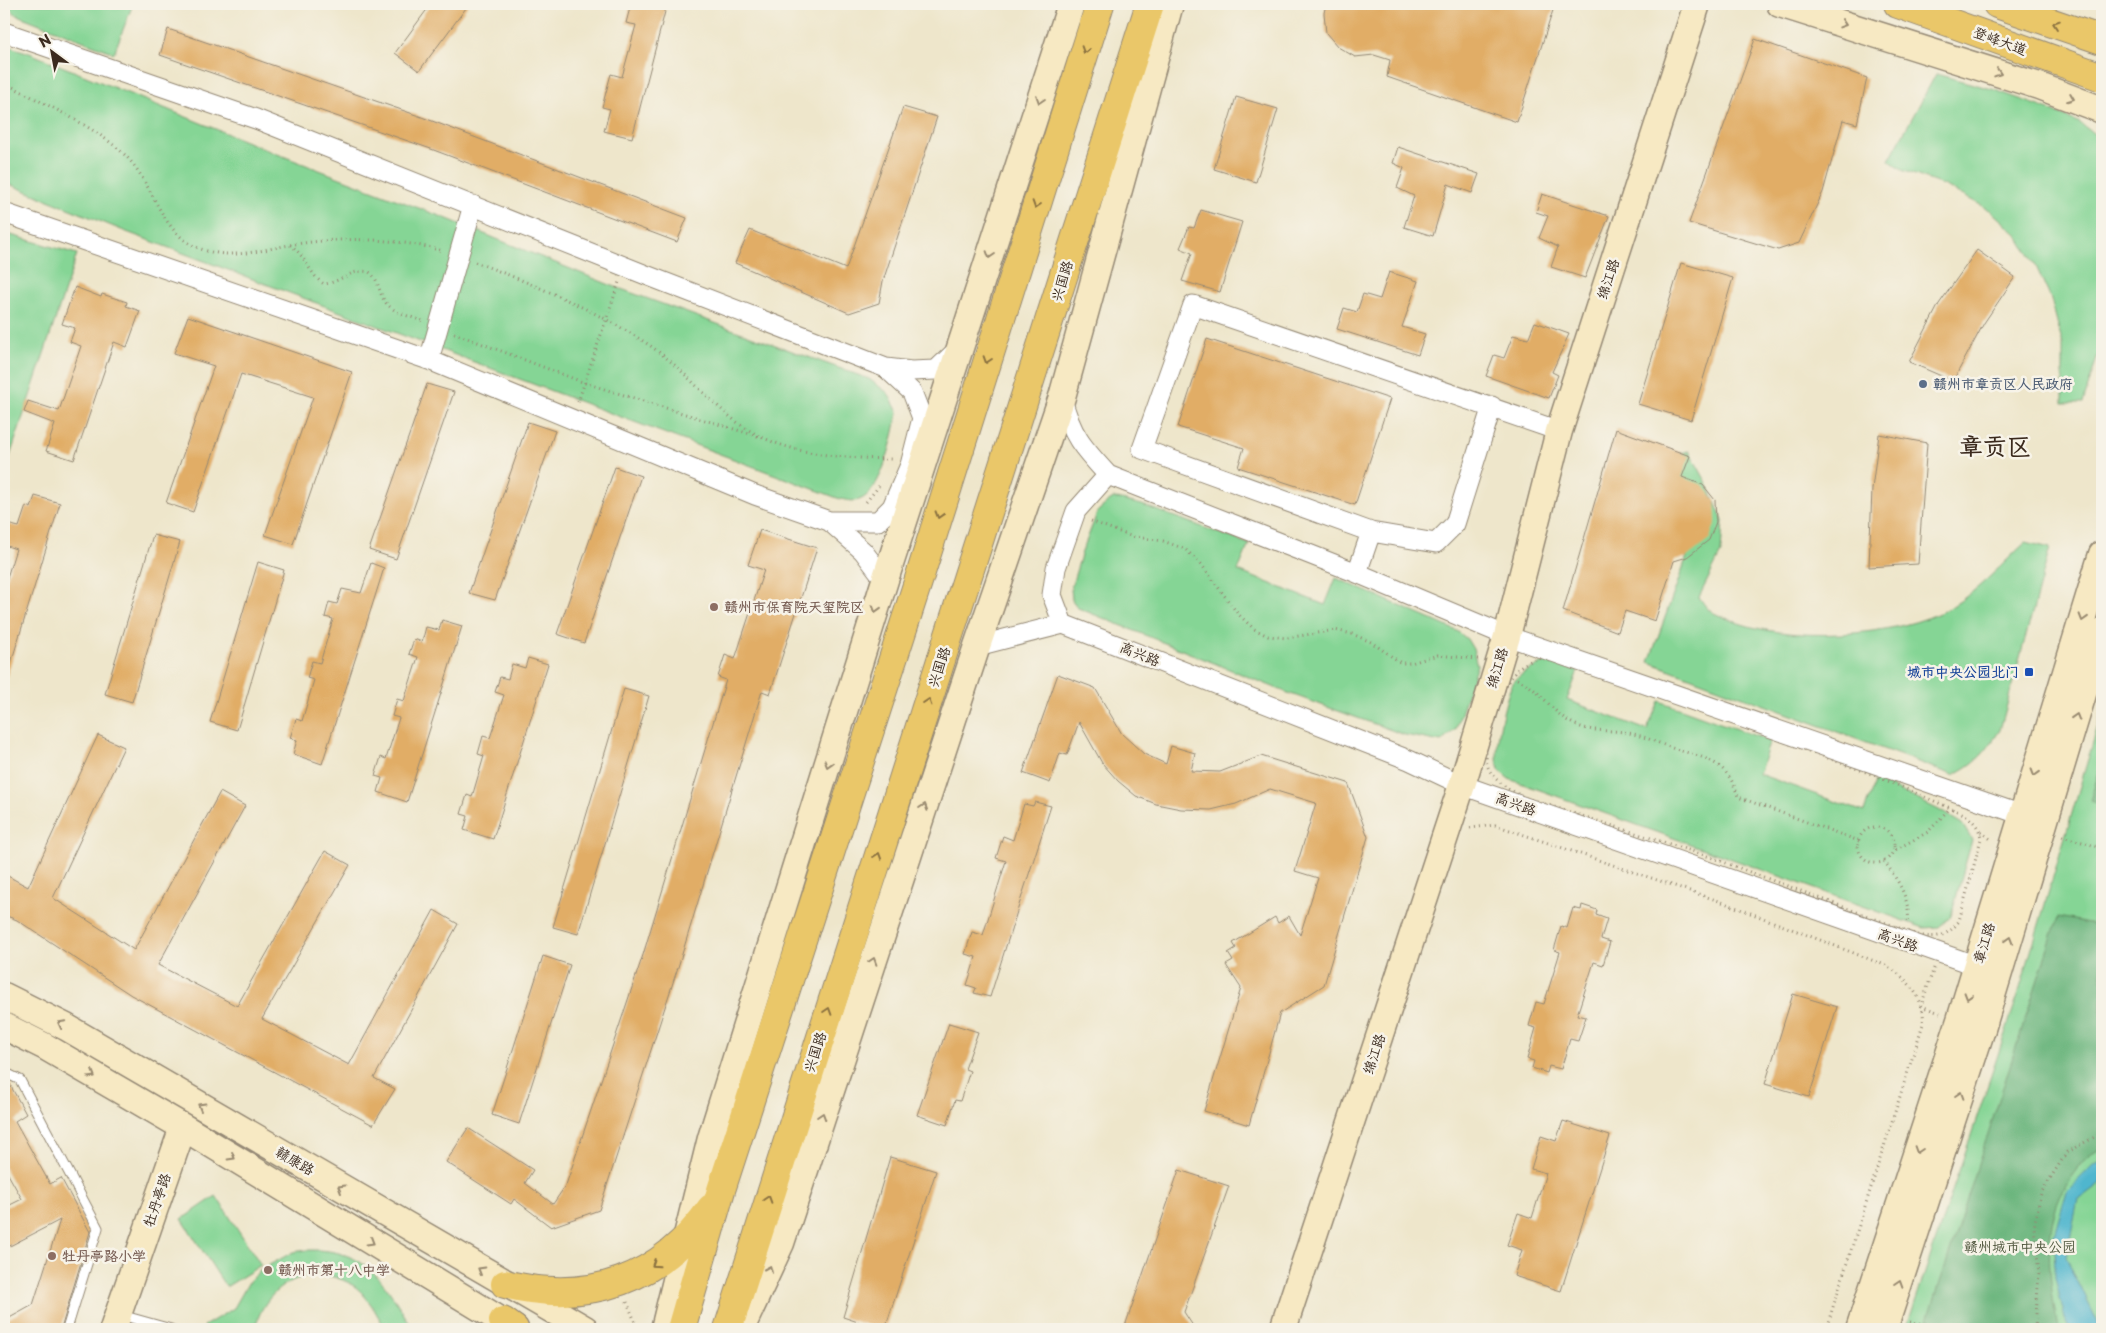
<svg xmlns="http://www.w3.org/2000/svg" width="2106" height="1333" font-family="'Playpen Sans','LXGW WenKai TC',sans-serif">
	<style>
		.green { fill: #85d595; stroke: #60805a }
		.forest { fill: #6cb67e; stroke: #54704e }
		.water { fill: #4fb6ce; stroke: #457076 }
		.building { fill: #e1ad66 }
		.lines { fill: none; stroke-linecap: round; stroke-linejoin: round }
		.lane-casing { stroke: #948874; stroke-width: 11 }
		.street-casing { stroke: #948874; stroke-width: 21 }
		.secondary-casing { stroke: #948874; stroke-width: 29 }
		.primary-casing { stroke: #948874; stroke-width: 30 }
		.path { stroke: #948874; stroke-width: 3; stroke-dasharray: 1 4; stroke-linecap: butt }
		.lane { stroke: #fff; stroke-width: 9 }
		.street { stroke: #fff; stroke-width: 19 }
		.secondary { stroke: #f7e9c3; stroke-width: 26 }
		.primary { stroke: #eac769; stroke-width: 28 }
		.oneway { stroke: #998a70 }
		.oneway2 { stroke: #8a7140 }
		.service-dot { fill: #5c6f8a; stroke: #f7f3e8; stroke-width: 2 }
		.education-dot { fill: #8d6e63; stroke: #f7f3e8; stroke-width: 2 }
		.transit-dot { fill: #1a4fb4; stroke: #f7f3e8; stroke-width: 2 }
		.labels { text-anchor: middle; stroke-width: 5; stroke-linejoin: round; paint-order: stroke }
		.street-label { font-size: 14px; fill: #3b2a1e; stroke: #f7f3e8 }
		.service-label { font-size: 14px; font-weight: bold; fill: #4e5e75; stroke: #f7f3e8; text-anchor: start }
		.education-label { font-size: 14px; font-weight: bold; fill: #785e54; stroke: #f7f3e8; text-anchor: start }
		.transit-label { font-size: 14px; font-weight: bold; fill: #164399; stroke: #f7f3e8; text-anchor: end }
		.park-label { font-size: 14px; fill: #4e553c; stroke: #f7f3e8 }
		.town-label { font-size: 24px; font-weight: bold; fill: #3b2a1e; stroke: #f7f3e8 }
	</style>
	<rect width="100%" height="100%" fill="#f7f3e8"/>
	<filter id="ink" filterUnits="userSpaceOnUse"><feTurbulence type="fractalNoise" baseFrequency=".02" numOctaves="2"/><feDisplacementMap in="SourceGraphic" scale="10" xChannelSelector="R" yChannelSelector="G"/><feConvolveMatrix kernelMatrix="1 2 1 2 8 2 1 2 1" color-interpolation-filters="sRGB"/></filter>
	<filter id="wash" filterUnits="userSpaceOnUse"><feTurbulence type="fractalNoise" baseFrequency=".0096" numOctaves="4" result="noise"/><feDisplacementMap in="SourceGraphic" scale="20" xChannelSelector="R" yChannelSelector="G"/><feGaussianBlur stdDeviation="1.12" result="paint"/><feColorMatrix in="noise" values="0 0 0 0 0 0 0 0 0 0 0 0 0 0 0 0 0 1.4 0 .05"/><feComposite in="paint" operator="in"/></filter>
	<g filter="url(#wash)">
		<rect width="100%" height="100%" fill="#eee6cb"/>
		<path class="green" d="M4,4H133L114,53L17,15Z
			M4,45L27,52L267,150L445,218L610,285L869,379L888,393L898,412C894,434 882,493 859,500C853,502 846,500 840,499L124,231L4,182Z
			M1936,74L1992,89L2042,107L2080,123L2102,140V342L2083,403H2063V345L2051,299L2035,264L2017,235L1990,210L1945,186L1902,170L1889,160Z
			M4,233L77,254L4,474Z
			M1689,451L1707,483L1723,521L1721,553L1699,597C1702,601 1705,606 1708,609C1713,614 1722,616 1728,619C1784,644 1899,638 1951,607C1979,590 2002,564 2026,542L2050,548L2000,730C1985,753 1977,763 1953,775L1649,662L1690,548L1683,480L1673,455Z
			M1113,498L1142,505L1249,544L1238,571L1325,605L1336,578L1457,631L1467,639L1473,649L1477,665L1456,729L1441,742L1405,735L1288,693L1078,608L1072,600L1071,588L1082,552L1098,511Z
			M1546,662L1578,671L1567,700L1647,730L1659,701L1770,741L1759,774L1864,812L1876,779L1939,810L1962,824L1972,840L1951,916L1939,927L1924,928L1509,779C1506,776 1502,774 1500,771C1491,758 1505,696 1513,683C1521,672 1535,667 1546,662Z
			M2102,712V1329H1906L2018,995Z
			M216,1196L261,1265L226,1287L182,1219Z
			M307,1250C369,1248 385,1284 413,1329H386C376,1314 367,1293 351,1284C310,1261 264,1285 255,1329H206L204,1326L234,1308L250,1280L262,1269L293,1252Z"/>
		<path class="forest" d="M2102,762V805L2090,801Z
			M2102,916V1149C2089,1154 2079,1166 2071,1177C2040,1223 2049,1277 2058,1329H1925L2058,917L2099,925Z"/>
		<path class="water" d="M2102,1160V1182L2078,1200L2066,1257L2101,1329H2071L2065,1318L2055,1278L2054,1235L2067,1191L2092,1166Z"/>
		<g id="blocks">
			<path class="building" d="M431,4H469L419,71L395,53Z
				M631,4H667L632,138L604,131L610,109L602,107L611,74L622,77L636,25L626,23Z
				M1326,4H1555L1517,122L1387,77L1390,60L1374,55L1355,57L1338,47L1326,33L1324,13Z
				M168,29L419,116L687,218L677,242L431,149L160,55Z
				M1755,39L1867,78L1857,124L1843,120L1823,192L1799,243L1778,250L1689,223Z
				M1236,97L1278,109L1256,182L1214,169Z
				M903,107L937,117L883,281L879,303L849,313L735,263L750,230L846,269Z
				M1398,147L1479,174L1472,193L1448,184L1433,236L1404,227L1414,196L1397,188L1404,168L1393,163Z
				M1542,194L1609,216L1585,278L1551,267L1558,247L1539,238L1548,216L1536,212Z
				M1201,210L1242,222L1220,292L1182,281L1192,253L1180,248L1189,227L1194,228Z
				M1977,250L2015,277L1984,323L1953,381L1909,362L1939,304Z
				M1681,263L1733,278L1691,420L1638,404Z
				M1389,272L1418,281L1402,327L1425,334L1418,355L1337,329L1344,308L1357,312L1363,294L1380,299Z
				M75,287L101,297L102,294L127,302L126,306L140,311L127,347L114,342L74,460L46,451L55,424L24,412L28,401L59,411L81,346L70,342L75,328L62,324Z
				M188,316L352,372L293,544L265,535L313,397L241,374L193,512L166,503L214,366L174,353Z
				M1535,322L1569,334L1552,372L1558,375L1549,398L1486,376L1494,355L1504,358L1513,335L1528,339Z
				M1207,339L1390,399L1355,505L1238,467L1244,448L1178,427Z
				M427,384L454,392L396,559L369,550Z
				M528,422L555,431L495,600L469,593Z
				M1616,429L1690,456L1682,477L1703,485L1715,500L1716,522L1709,540L1687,557L1674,561L1655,621L1625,611L1618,632L1563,611Z
				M1879,434L1927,443L1918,564L1869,567L1872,489Z
				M615,467L641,476L584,643L557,634Z
				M35,496L60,503L7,676L4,675V587L16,549L4,545V536L7,524L19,527L26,506L31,508Z
				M760,530L817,548L770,694L762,691L679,964L599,1210L551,1227L514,1199L511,1204L446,1162L468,1128L533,1170L525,1183L553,1204L566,1185L643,955L726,680L718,677L725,655L735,659L764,570L748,565Z
				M153,535L180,542L132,702L105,694Z
				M258,562L284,570L237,730L210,722Z
				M371,563L384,568L322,764L293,754L297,740L290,738L296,719L302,721L314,680L307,678L312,661L320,663L333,619L325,617L329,602L337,604L342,589L361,593Z
				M442,620L462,626L407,802L378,792L382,778L375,776L381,757L386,759L399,718L392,716L397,699L404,701L418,657L409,654L414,639L422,642L426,627L439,630Z
				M528,658L548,664L493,839L464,830L468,816L461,814L467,795L472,797L484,756L478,754L483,736L490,738L504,695L495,692L500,677L508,679L512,664L525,668Z
				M1058,674L1095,688L1122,734L1144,754L1166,764L1171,746L1195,753L1191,771L1220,772L1261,756L1348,783L1368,837L1324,985L1280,1013L1249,1125L1204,1111L1241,988L1226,965L1233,961L1228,953L1236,948L1233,943L1275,917L1278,923L1289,916L1300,935L1318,878L1295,871L1316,803L1270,789L1236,804L1211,810L1181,809L1156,804L1136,796L1118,781L1102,763L1079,722L1067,755L1060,753L1050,783L1023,773Z
				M624,689L649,696L578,934L553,927Z
				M98,735L124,747L53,898L134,950L220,792L245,806L158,965L237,1006L325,851L350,865L262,1019L349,1065L434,910L458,924L374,1078L395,1089L373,1125L131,995L17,920L4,915V874L28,887Z
				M1035,802L1051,806L1020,902L990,997L974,993L976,988L967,985L976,957L965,954L972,932L983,935L1006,861L996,858L1003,836L1013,840L1024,804L1033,806Z
				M1582,905L1597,910L1596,915L1607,919L1601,939L1610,942L1603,965L1594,962L1577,1015L1586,1017L1578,1041L1570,1039L1561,1069L1549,1066L1547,1073L1532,1068L1534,1061L1527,1059L1536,1028L1529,1026L1536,1002L1544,1004L1560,952L1554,950L1561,926L1567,928L1573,908L1581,910Z
				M543,956L570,965L519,1124L492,1115Z
				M1793,994L1837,1007L1809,1097L1765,1084Z
				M949,1023L978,1032L965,1069L970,1071L960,1101L955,1100L947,1125L917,1115Z
				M4,1079L8,1081L26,1114L15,1121L50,1184L61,1178L90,1232L61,1329H4V1321L33,1305L60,1220L4,1249V1208L22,1199L4,1167Z
				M1563,1121L1610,1136L1561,1291L1514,1276L1522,1250L1507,1245L1518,1213L1532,1218L1546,1173L1531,1169L1541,1136L1556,1141Z
				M890,1157L936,1171L885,1329H879L843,1317Z
				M1179,1170L1229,1186L1184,1312L1195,1329H1124Z"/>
		</g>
	</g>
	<g filter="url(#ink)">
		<use href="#blocks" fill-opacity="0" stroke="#948874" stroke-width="1"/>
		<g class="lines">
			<g class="lane-casing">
				<path id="lane" d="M4,1072L20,1080L98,1228L67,1329
					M121,1315L171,1329"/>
			</g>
			<g class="street-casing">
				<path id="street" d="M4,32L256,119L646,275L886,368L911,371L936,370L959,348
					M4,213L429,360L755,495L829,521L863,551L885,580
					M429,360L473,205
					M1062,398C1071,435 1083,448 1108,475
					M1492,406L1455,524L1436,543L1371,532L1142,449L1193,305L1559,431
					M829,521H878L892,507L910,465L922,418L912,392L886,368
					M1357,573L1371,532
					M1063,624L1052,595L1056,568L1076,511L1108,475L1357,573L1507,636L2022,815
					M1063,624L1409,760L1462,785L1977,966
					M977,646L1063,624"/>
			</g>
			<g class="secondary-casing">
				<path id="secondary" d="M1780,4L2039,86L2102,110
					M4,996L66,1027L585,1329
					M4,1026L44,1046L183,1127L515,1329
					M113,1329L183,1127
					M664,1329L711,1138L885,580L1071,4
					M741,1329L781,1243L977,646L1062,397L1170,4
					M1283,1329L1462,785L1507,636L1559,431L1697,4
					M1859,1329L1960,1020L2102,554
					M1884,1329L1982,1029L2102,631"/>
			</g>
			<g class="primary-casing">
				<path id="primary" d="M1898,4L2102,77
					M1997,4L2102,40
					M505,1284C589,1305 661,1280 711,1208
					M503,1321L514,1329
					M681,1329L721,1190L918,582L1100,4
					M728,1329L1150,4"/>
			</g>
			<path class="path" d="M4,83L15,88C50,107 96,127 125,155C159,189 160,245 217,253C241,257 266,249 289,245C340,237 392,237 443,251
				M290,245C306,255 309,275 324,284C342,282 351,268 369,272C379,279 378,290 384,300C392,313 409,316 423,321
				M475,262C533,284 594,309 646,343C682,366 707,401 741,425C783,455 842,458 891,459
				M454,333L585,383L763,438
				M578,402L619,282
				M866,502L879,486
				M1091,521L1130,536L1163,541L1185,549L1201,564L1238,614L1254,629L1268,636L1287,638L1335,630L1352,634L1371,642L1401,663H1411L1438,655L1478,659
				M1545,657L1581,667L1874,775L1964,814C1973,821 1980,827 1981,839L1959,921C1948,936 1937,939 1918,935L1710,857L1523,797C1510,789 1494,782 1488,767C1479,745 1503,682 1520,667C1528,661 1536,659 1545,657Z
				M1517,679C1544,691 1552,715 1576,725C1593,733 1611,729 1629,733C1644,736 1658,743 1672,748C1704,758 1728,760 1738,797L1859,841
				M1858 845a18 18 0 1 1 36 0a18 18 0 1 1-36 0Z
				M1470,828L1495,825L1722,902L1887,966C1907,978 1926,999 1923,1024L1826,1329
				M1981,832L1992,840
				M2062,836L2102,848
				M1894,846L1895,850L1928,832L1950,808
				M1884,861C1898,880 1911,900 1908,924
				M1934,968L1921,1006L1940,1013
				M627,1302L638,1329
				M1910,1322L1948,1327L1989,1329
				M2035,1329L2039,1273L2034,1227L2041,1193L2067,1152L2102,1133
				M2096,1329L2102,1324"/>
			<use href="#lane" class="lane"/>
			<use href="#street" class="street"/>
			<use href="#secondary" class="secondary"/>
			<use href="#primary" class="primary"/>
		</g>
		<defs><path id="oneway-chevron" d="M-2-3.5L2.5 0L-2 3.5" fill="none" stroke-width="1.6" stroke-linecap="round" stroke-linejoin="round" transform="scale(1.25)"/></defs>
		<g class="oneway">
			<use href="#oneway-chevron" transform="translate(1843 24) rotate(18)"/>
			<use href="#oneway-chevron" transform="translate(1998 73) rotate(18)"/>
			<use href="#oneway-chevron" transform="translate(2071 98) rotate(21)"/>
			<use href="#oneway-chevron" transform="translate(1040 100) rotate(108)"/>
			<use href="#oneway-chevron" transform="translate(990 255) rotate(108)"/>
			<use href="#oneway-chevron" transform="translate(876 609) rotate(107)"/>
			<use href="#oneway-chevron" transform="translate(2083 618) rotate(107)"/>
			<use href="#oneway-chevron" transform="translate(2076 717) rotate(-73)"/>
			<use href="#oneway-chevron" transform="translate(828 764) rotate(107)"/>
			<use href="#oneway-chevron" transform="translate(2035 773) rotate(107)"/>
			<use href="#oneway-chevron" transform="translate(924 807) rotate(-72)"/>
			<use href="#oneway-chevron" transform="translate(2009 940) rotate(-73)"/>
			<use href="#oneway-chevron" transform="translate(873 961) rotate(-72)"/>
			<use href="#oneway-chevron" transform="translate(1968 996) rotate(107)"/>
			<use href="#oneway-chevron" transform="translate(61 1024) rotate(-153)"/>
			<use href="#oneway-chevron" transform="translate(92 1075) rotate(30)"/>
			<use href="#oneway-chevron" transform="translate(1960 1095) rotate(-72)"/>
			<use href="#oneway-chevron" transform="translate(201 1106) rotate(-150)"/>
			<use href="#oneway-chevron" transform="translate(822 1116) rotate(-72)"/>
			<use href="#oneway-chevron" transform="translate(1918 1150) rotate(108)"/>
			<use href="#oneway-chevron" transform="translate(232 1157) rotate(31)"/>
			<use href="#oneway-chevron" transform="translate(341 1188) rotate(-150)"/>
			<use href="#oneway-chevron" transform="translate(371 1242) rotate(31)"/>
			<use href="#oneway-chevron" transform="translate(769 1269) rotate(-66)"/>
			<use href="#oneway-chevron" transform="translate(481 1270) rotate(-150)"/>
			<use href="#oneway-chevron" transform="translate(1899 1283) rotate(-72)"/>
		</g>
		<g class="oneway2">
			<use href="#oneway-chevron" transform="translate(2056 24) rotate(-161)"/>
			<use href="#oneway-chevron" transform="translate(1085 50) rotate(108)"/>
			<use href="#oneway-chevron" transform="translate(1036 205) rotate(108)"/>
			<use href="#oneway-chevron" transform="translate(987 360) rotate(108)"/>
			<use href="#oneway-chevron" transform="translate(939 515) rotate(107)"/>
			<use href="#oneway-chevron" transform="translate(928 702) rotate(-72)"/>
			<use href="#oneway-chevron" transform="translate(878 856) rotate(-72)"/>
			<use href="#oneway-chevron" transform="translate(828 1011) rotate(-72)"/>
			<use href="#oneway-chevron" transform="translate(768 1199) rotate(-72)"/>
			<use href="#oneway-chevron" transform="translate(655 1264) rotate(147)"/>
		</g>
	</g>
	<circle class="service-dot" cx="1923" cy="384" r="5"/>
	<g class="education-dot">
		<circle cx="714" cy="607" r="5"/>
		<circle cx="52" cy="1256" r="5"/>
		<circle cx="268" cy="1270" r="5"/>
	</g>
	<rect class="transit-dot" x="2024" y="667" width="10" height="10" rx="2.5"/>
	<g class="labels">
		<g class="street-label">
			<text transform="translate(2000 41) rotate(20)" y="5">登峰大道</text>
			<text transform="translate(1608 279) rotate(-72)" y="5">绵江路</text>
			<text transform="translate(1062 281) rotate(-73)" y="5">兴国路</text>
			<text transform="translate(1140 654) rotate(22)" y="5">高兴路</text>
			<text transform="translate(939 667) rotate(-72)" y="5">兴国路</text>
			<text transform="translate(1497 668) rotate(-73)" y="5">绵江路</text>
			<text transform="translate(1516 804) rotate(20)" y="5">高兴路</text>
			<text transform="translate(1898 940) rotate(20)" y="5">高兴路</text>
			<text transform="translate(1984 943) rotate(-73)" y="5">章江路</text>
			<text transform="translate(815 1052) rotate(-72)" y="5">兴国路</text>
			<text transform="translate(1374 1054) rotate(-72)" y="5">绵江路</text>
			<text transform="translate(295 1161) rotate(30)" y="5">赣康路</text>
			<text transform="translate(157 1200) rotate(-71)" y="5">牡丹亭路</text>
		</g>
		<g class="service-label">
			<text x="1933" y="389">赣州市章贡区人民政府</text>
		</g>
		<g class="education-label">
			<text x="724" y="612">赣州市保育院天玺院区</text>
			<text x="62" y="1261">牡丹亭路小学</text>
			<text x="278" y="1275">赣州市第十八中学</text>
		</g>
		<g class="transit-label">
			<text x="2019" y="677">城市中央公园北门</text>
		</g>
		<g class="park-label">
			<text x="2020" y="1252">赣州城市中央公园</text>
		</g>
		<g class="town-label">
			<text x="1995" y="455">章贡区</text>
		</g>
	</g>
	<rect width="2106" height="1333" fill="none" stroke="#f7f3e8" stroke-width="20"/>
	<g transform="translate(52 52) rotate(328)" stroke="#f7f3e8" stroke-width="4" paint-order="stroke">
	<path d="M0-4L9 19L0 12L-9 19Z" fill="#3b2a1e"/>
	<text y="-8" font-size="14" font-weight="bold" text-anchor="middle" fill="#3b2a1e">N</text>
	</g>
</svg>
